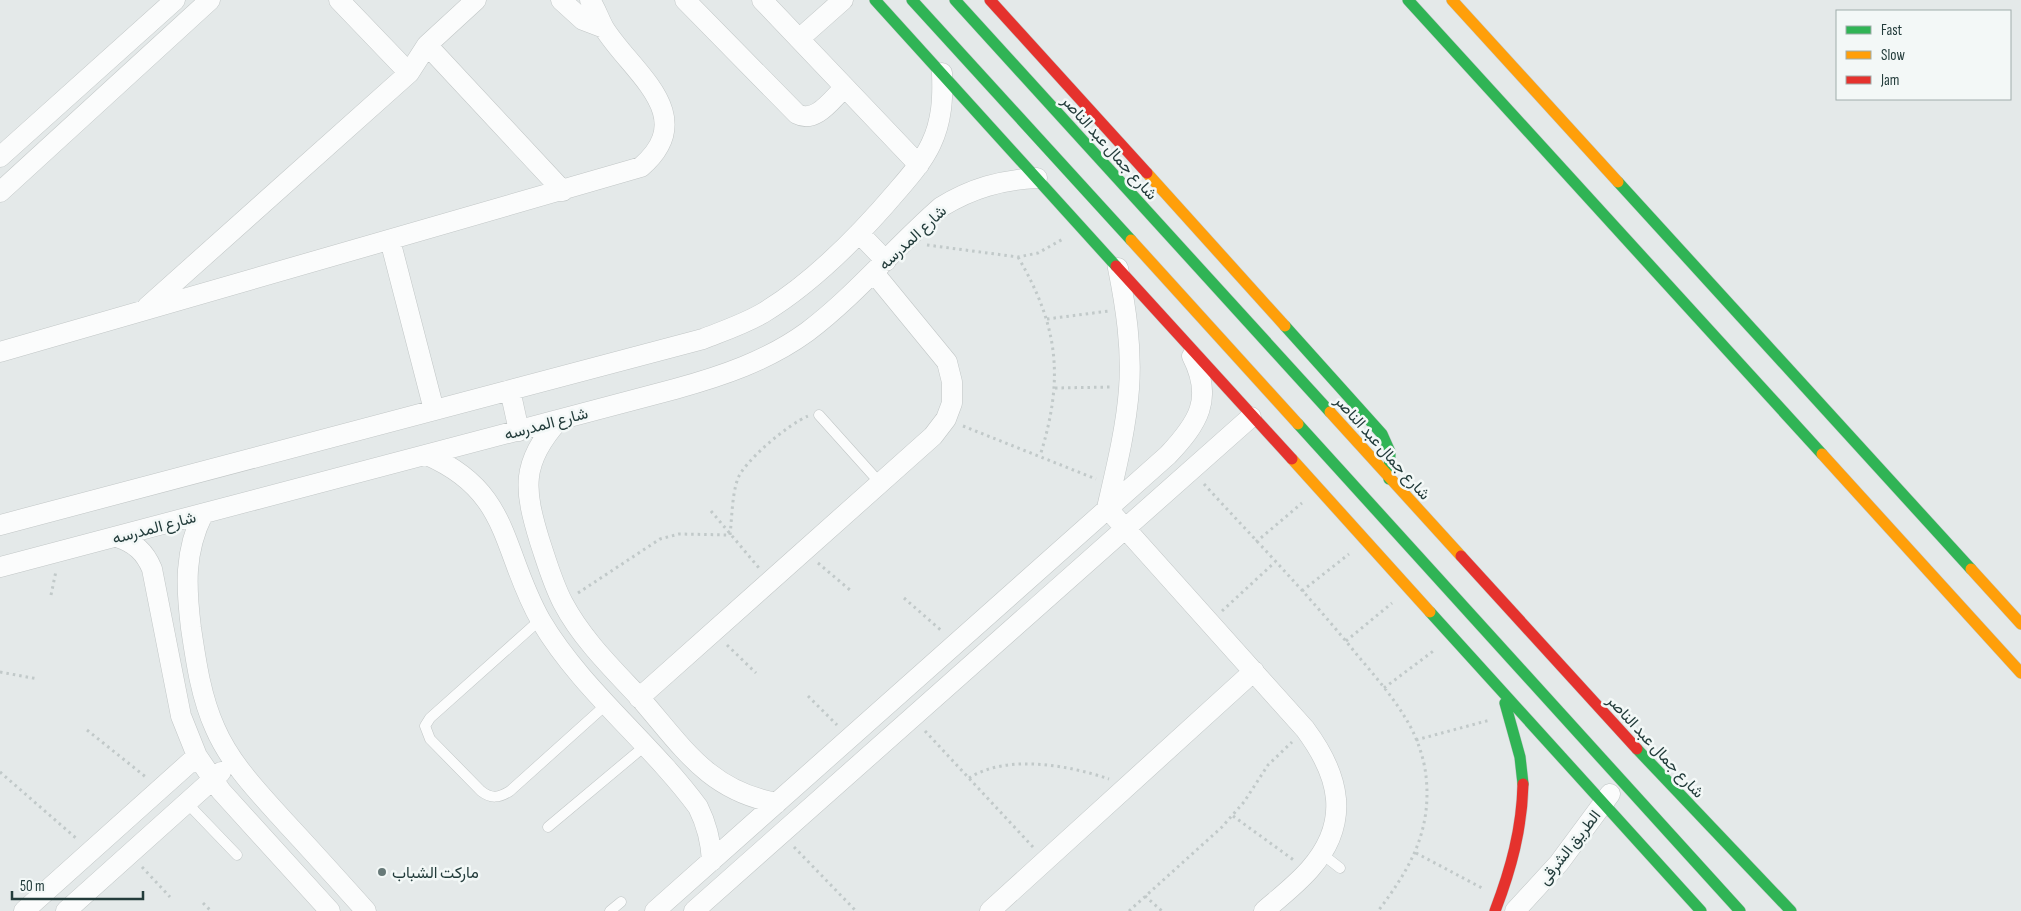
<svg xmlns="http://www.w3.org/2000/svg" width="2021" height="911" font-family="'Sofia Sans Condensed',Vazirmatn,sans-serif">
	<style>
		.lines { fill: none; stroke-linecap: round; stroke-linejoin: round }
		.lane-casing { stroke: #c1c6c6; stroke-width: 11 }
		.street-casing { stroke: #c1c6c6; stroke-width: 21 }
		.fast-casing { stroke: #bec5c4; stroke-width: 12 }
		.slow-casing { stroke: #bec5c4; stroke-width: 12 }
		.jam-casing { stroke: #bec5c4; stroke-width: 12 }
		.path { stroke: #c1c9c9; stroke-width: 3; stroke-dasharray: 2.5 4; stroke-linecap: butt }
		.lane { stroke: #fbfcfc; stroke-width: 10 }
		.street { stroke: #fbfcfc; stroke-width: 20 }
		.fast { stroke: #30b455; stroke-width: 11 }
		.slow { stroke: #ff9f0a; stroke-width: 11 }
		.jam { stroke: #e5322d; stroke-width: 11 }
		.poi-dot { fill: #677978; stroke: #f3f8f7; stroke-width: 2 }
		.labels { text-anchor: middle; stroke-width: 5; stroke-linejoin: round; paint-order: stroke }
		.street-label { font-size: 16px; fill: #233c3b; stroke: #f3f8f7 }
		.poi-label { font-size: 16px; fill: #233c3b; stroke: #f3f8f7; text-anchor: start }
	</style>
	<rect width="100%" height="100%" fill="#e4e9e9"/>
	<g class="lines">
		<g class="lane-casing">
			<path id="lane" d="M819,415L880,483
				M541,619L430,718L425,726L430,739L481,791C491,799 499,798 510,791L608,703
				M187,803L237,855
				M548,827L646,745
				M1322,854L1340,868
				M610,911L621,902"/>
		</g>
		<g class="street-casing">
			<path id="street" d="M339,0L409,73
				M561,0L583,20L604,28
				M685,0L797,114C816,124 832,99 845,87
				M762,0L919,165
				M799,39L843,0
				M427,45L563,191
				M0,157L175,0
				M0,192L210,0
				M859,233L886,261
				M390,240L434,410
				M1118,268C1126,308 1132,348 1129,389C1126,429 1116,469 1107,508L1305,729C1340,776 1351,822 1310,869C1296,885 1279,898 1264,911
				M147,307L409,73L427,45L476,0
				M0,352L641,167C701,115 631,72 604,28C599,19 596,9 590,0
				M510,390L519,431
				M559,420C520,463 524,490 540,542C547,563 553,584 563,603C582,639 612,668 639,697C682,746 708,791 777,803
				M427,455C512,492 501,551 541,621C581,689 651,743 698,807C707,825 711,841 712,861
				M203,514C184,552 186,587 191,628C196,662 201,697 215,728C231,765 260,794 287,824C314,853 340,882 366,911
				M0,525L703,339C723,331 744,324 763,313C814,282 859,236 898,190C910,176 923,161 931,144C942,121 943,98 942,73
				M117,537C135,543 145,552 152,569L181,716L197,756L221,791L330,911
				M0,567L675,389C722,376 767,361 807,332C856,295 895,247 941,207C972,188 1001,180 1037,178
				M639,698L933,436L946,419L952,403V382L947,362L874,273
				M24,911L197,756
				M66,911L221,772
				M655,911L1168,455C1198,423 1214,399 1192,356
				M694,911L1251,417
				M990,911L1254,671
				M1515,911L1559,863L1610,794"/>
		</g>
		<g class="fast-casing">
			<path id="fast" d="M875,0L1116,266
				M912,0L1131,240
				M955,0L1330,412
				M1408,0L1822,454
				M1618,182L1971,569
				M1285,326L1382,434L1390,452L1389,479
				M1298,424L1740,911
				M1430,612L1701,911
				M1505,703L1520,757L1523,784
				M1637,749L1791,911"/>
		</g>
		<g class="slow-casing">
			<path id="slow" d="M1452,0L1618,182
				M1147,173L1285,326
				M1131,240L1298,424
				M1330,412L1461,556
				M1822,454L2021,673
				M1292,459L1430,612
				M1971,569L2021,624"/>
		</g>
		<g class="jam-casing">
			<path id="jam" d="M990,0L1147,173
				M1116,266L1292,459
				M1461,556L1637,749
				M1495,911C1511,869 1522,829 1523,784"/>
		</g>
		<path class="path" d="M927,245L1018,257L1038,253L1063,239
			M1018,257C1059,327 1064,379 1040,456
			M1047,319L1109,311
			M1055,388L1112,387
			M963,426L1096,479
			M1204,484C1256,541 1310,596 1358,656C1375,676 1393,697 1406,719C1416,735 1424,757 1426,776C1432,831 1410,869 1378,911
			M711,511L759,568
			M1256,542L1302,503
			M818,563L850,590
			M1302,591L1349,554
			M578,593L660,539L679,534L730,535C732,517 732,497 737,481C742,462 790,423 808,416
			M51,595L56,571
			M904,598L943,632
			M1222,611L1275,562
			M1346,641L1392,603
			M727,645L756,673
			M0,672L38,679
			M1384,688L1436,649
			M808,696L837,725
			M87,730L147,778
			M925,731L1033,847
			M1416,740L1490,720
			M0,772L77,839
			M969,778C1007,754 1068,765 1109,779
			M1233,816L1295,861
			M794,847L856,911
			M1416,853L1482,888
			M142,867L170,897
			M1145,896L1162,911
			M203,903L211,911
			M1129,911L1222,827L1244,802L1268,765L1292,742"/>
		<use href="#lane" class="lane"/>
		<use href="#street" class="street"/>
		<use href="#fast" class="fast"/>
		<use href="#slow" class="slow"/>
		<use href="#jam" class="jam"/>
	</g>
	<circle class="poi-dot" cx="382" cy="872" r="5"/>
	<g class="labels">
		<g class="street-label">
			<text transform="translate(1110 147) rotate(48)" y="6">شارع جمال عبد الناصر</text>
			<text transform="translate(912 237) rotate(-43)" y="6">شارع المدرسه</text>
			<text transform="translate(546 423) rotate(-15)" y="6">شارع المدرسه</text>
			<text transform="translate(1383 447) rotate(48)" y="6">شارع جمال عبد الناصر</text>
			<text transform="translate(154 527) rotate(-15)" y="6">شارع المدرسه</text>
			<text transform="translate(1656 746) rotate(47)" y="6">شارع جمال عبد الناصر</text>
			<text transform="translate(1569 847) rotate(-52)" y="6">الطريق الشرقى</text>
		</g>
		<g class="poi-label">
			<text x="392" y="878">ماركت الشباب</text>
		</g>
	</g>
	<rect x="1836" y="10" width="175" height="90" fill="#f3f8f7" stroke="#a0adac"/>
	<rect x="1846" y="26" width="25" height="8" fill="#30b455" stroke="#a0adac"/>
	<text x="1881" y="35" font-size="15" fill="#233c3b">Fast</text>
	<rect x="1846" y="51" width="25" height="8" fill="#ff9f0a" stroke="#a0adac"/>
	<text x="1881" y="60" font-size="15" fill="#233c3b">Slow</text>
	<rect x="1846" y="76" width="25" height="8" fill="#e5322d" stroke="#a0adac"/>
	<text x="1881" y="85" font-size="15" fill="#233c3b">Jam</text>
	<path d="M12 891v8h131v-8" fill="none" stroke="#233c3b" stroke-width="2.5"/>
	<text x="20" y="891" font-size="15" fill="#233c3b" stroke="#f3f8f7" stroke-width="4" paint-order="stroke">50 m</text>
</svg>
